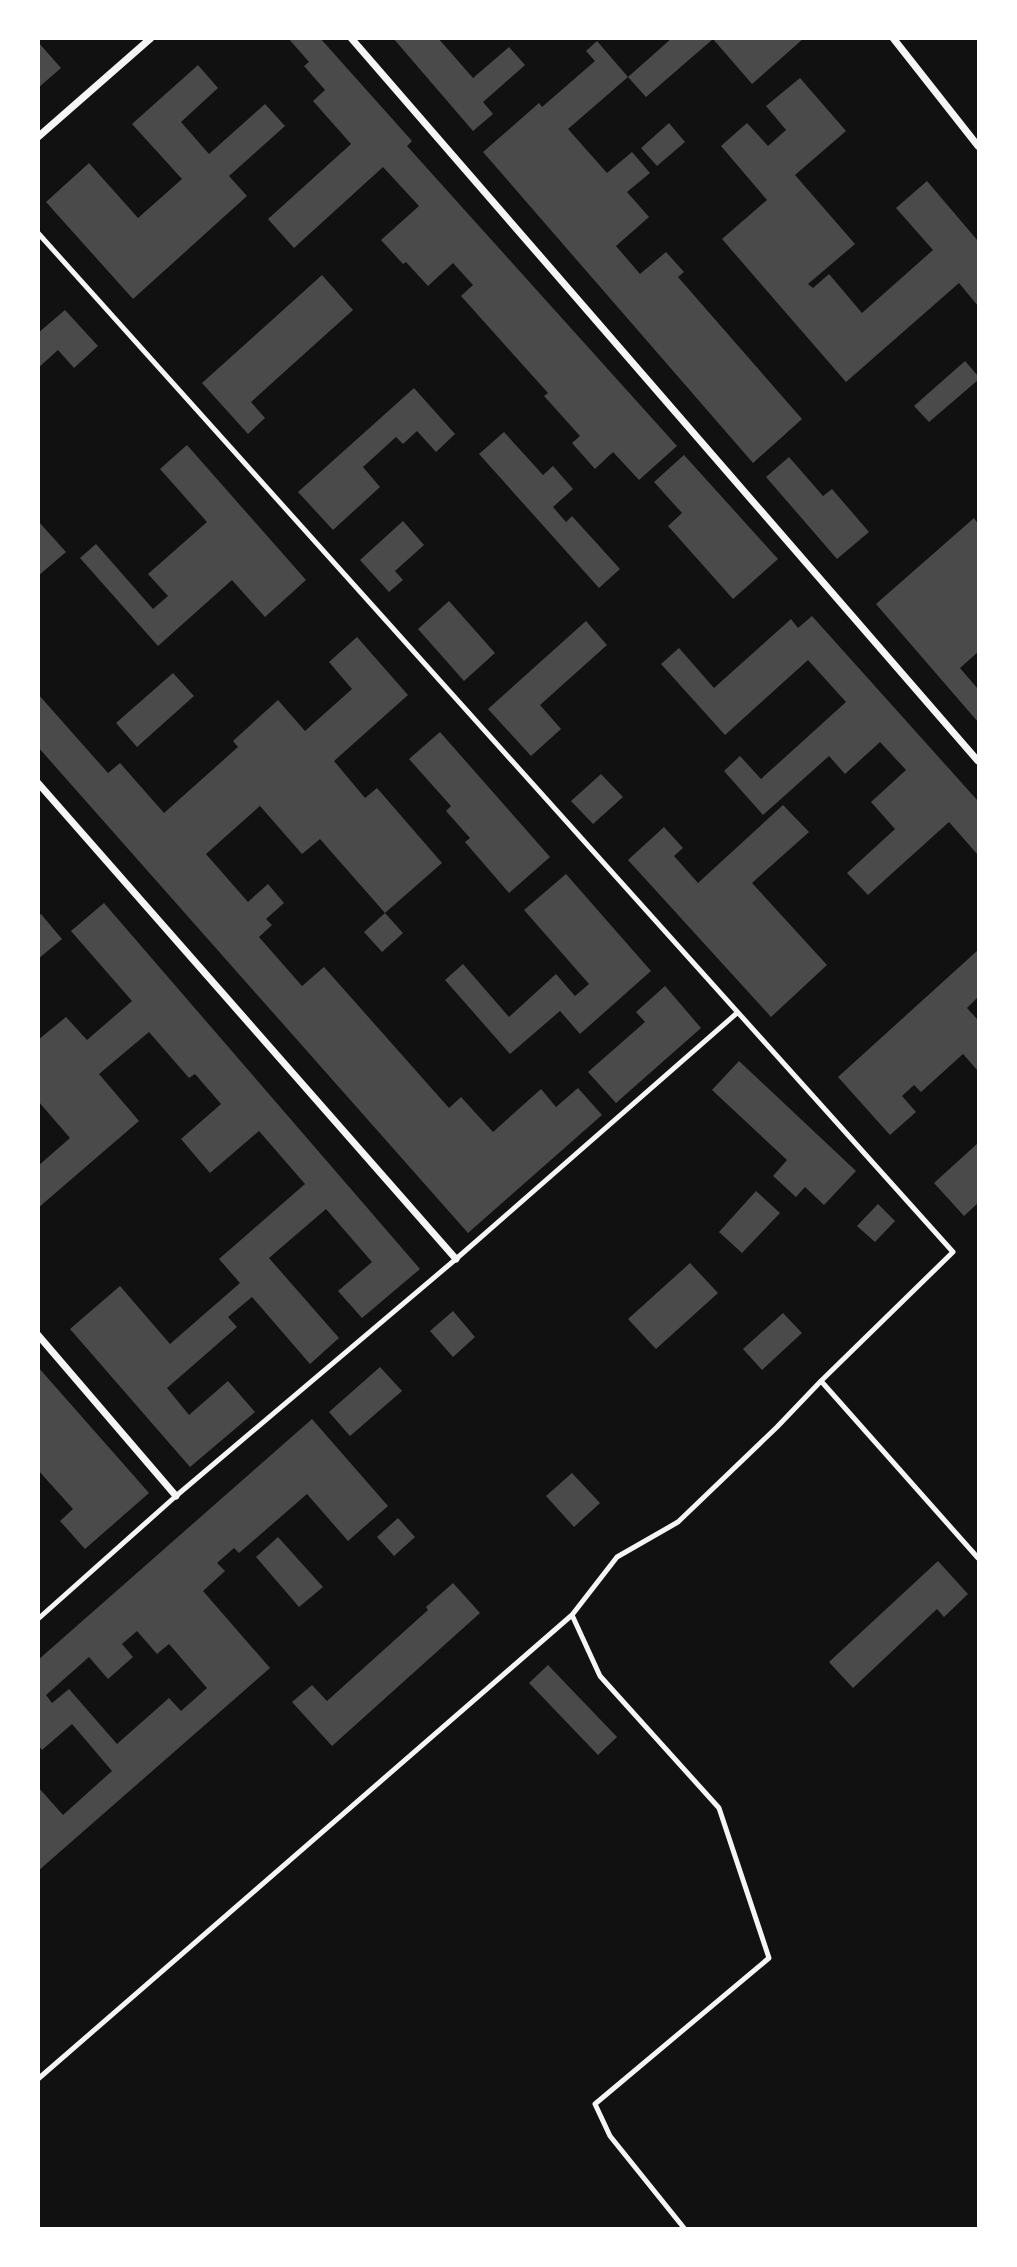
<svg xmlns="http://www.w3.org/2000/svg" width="1017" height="2267" font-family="'DejaVu Sans',sans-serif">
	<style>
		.building { fill: #4a4a4a; fill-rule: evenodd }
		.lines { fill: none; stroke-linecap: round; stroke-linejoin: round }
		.service { stroke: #f5f5f5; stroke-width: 5 }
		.minor { stroke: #f5f5f5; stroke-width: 7 }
	</style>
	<rect width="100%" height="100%" fill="#111"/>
	<path class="building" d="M288,38H320L412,141L407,146L677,446L639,480L613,452L595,469L572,443L580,436L544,396L548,393L461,296L473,285L453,263L428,286L406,262L403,264L381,240L419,206L383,167L294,248L268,219L351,144L313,101L325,90L304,66L309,62Z
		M393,38H438L473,78L509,47L525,65L483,102L493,114L473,131Z
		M672,38H804L752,84L713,39L646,97L628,77Z
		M597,41L628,77L568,129L607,173L632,152L650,173L627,192L649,217L616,246L640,274L666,252L684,272L678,277L802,419L753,463L483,152L539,103L542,107L595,61L586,51Z
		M38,42L61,68L38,88Z
		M198,65L218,88L181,122L209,154L265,104L285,126L229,176L247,196L133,299L46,202L89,163L138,218L182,179L132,124Z
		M800,78L846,131L795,175L855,244L808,284L813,288L829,274L862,313L933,250L896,208L927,181L978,241V306L959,283L846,382L722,239L767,200L721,146L747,123L768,146L786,130L766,106Z
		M669,123L685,142L657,166L641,148Z
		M322,275L353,310L251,402L265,418L248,434L202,383Z
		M65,310L98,346L74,368L58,350L38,368V333Z
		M965,361L978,376V380L929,422L914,406Z
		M414,388L455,434L436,452L417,431L403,444L396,437L363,467L380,487L333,530L298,492Z
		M504,432L543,475L553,466L573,489L553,507L566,522L572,516L620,569L599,588L479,454Z
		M187,445L306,580L265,617L232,580L158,646L80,558L96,544L153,609L168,596L148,574L207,522L160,469Z
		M684,455L778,559L733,599L668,526L682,513L654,482Z
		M789,457L823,496L832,489L869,532L837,559L766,477Z
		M974,518L978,524V652L960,668L978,689V722L876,604Z
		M38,521L66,552L38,576Z
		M403,521L424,545L395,571L403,580L389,592L360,560Z
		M449,601L495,653L464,681L418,629Z
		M812,616L978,801V855L949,822L868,895L847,873L895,829L871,802L906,770L880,742L845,774L829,756L763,815L724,771L740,756L761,779L846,702L808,660L725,735L661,664L679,648L714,688L791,619L798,628Z
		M586,621L607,645L540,705L561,729L531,756L488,709Z
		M357,637L408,695L334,761L365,798L377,788L442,863L385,913L320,839L302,854L260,806L206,854L248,902L268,884L284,903L266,919L272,925L259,937L302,986L324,967L449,1108L461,1097L493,1132L541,1089L556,1107L578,1088L602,1115L468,1233L38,747V694L108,773L120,763L164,813L238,747L233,741L278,700L305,731L352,689L329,662Z
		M173,673L194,696L137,747L116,723Z
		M440,732L550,857L509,893L465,842L470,838L446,811L451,806L409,759Z
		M601,774L623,797L593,824L571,801Z
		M783,805L809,832L752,883L827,965L771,1017L628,860L664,827L683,848L674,856L698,883Z
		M566,874L651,971L580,1034L560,1011L510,1054L445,980L463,964L509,1017L556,974L575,996L589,984L524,910Z
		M104,903L420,1269L362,1318L338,1291L372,1262L326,1209L269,1258L339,1338L310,1364L252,1297L228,1317L237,1327L167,1388L189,1415L228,1381L255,1412L190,1467L70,1329L120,1286L170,1344L240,1283L219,1259L305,1184L259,1131L210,1173L181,1139L221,1104L195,1074L189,1078L149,1032L99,1074L139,1121L38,1208V1166L70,1138L38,1101V1040L66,1017L87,1040L132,1001L71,931Z
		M385,913L403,933L382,952L364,932Z
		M41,914L62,939L38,959V916Z
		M978,950V997L967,1008L978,1020V1071L963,1054L921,1092L914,1085L902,1096L916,1112L890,1135L838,1077Z
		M665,986L701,1028L616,1103L588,1072L645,1022L636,1012Z
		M739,1061L856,1171L824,1205L805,1187L796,1197L773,1176L787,1160L712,1090Z
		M978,1143V1203L964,1216L934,1183Z
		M756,1191L780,1213L742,1253L719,1232Z
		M878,1204L895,1221L875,1242L857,1226Z
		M690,1263L718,1293L656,1349L628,1319Z
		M453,1311L475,1337L453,1357L430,1331Z
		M783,1313L802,1333L762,1370L743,1349Z
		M38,1367L149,1493L85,1549L60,1521L73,1509L38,1470Z
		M380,1367L402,1391L350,1436L329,1412Z
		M312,1419L388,1506L348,1541L307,1494L239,1553L234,1548L217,1563L225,1571L203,1591L270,1668L38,1871V1787L63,1815L112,1771L72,1724L42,1750L38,1745V1660ZM137,1631L157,1654L169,1644L207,1688L181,1711L169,1698L117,1744L69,1689L52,1703L46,1695L89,1657L108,1679L133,1657L122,1644Z
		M572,1473L600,1503L574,1527L546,1496Z
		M398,1518L415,1537L394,1556L377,1537Z
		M278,1537L323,1587L299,1607L256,1557Z
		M938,1561L968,1594L944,1617L937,1609L853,1688L829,1662Z
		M453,1583L480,1613L332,1746L292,1702L312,1685L327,1701L428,1610L426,1607Z
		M548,1665L617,1737L598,1755L529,1683Z"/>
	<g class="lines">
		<path class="service" d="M38,233L953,1252L821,1381L777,1427L678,1522L617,1557L572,1615L600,1676L719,1808L769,1958L595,2104L610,2136L684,2228
			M821,1381L978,1558
			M38,1619L176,1496L456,1259L737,1013
			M38,2079L572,1615"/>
		<path class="minor" d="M351,38L978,761
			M893,38L978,146
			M38,137L151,38
			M38,783L456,1259
			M38,1335L176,1496"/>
	</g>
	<rect width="1017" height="2267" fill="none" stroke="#ffffff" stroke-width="80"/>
</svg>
